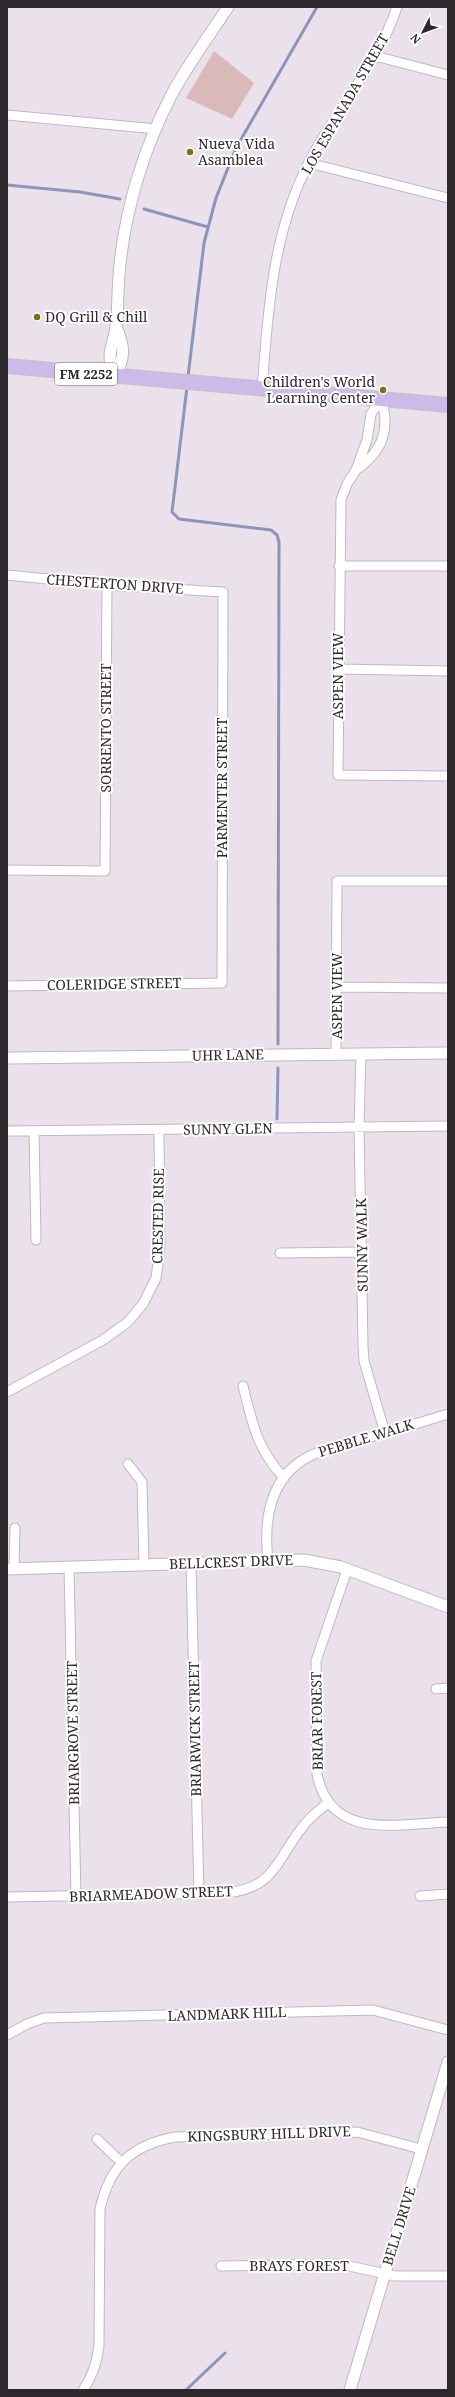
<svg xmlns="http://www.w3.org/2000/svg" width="455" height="2397" font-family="'Noto Serif',serif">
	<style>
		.green { fill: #dabab8 }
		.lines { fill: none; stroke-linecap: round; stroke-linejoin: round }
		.stream { stroke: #8b94ba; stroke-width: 3 }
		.minor-casing { stroke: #c0b8c0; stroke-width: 11 }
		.tertiary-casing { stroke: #c0b8c0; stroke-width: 13 }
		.primary-casing { stroke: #c4c3c4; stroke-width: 16 }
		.minor { stroke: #fff; stroke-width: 9 }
		.tertiary { stroke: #fff; stroke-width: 11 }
		.primary { stroke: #ccbae8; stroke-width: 14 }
		.poi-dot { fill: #7b700f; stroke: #fff; stroke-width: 1.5 }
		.labels { text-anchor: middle; stroke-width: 4; stroke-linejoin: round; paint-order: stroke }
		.shield { fill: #fff; stroke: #6b686b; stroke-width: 1 }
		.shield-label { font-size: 13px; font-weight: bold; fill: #2c282b }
		.street-label { font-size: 14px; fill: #2c282b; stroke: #fff }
		.poi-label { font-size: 14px; fill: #2c282b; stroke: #fff; text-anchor: start }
	</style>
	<rect width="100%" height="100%" fill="#eae1ea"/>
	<path class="green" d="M214,51L254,83L232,119L186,98Z"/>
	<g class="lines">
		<path class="stream" d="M7,185L80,192L120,199
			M144,209L208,227
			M188,377L204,243L216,198L236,148L317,7
			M187,387L172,512L179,519L271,530L277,535L279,542L278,1044
			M277,1119L278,1068
			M186,2390L225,2353"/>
		<g class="minor-casing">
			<path id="minor" d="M375,56L448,75
				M7,115L157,129
				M309,163L448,198
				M262,389C268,311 272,234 309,162C336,109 378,65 397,7
				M381,399L371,414L367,440L356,470L347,484L341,500L338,775L448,776
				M356,470C382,452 391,430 381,399
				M339,566H448
				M7,575L107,585L223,592L222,983L7,986
				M338,669L448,671
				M7,870L105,871L107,585
				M337,987L448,988
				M336,1054L337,881H448
				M361,1054L359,1128L363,1346L364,1361L385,1433
				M7,1131L448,1126
				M34,1131L36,1240
				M280,1253L362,1252
				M243,1386C253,1425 256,1447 284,1478
				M7,1392L103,1340L128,1322L143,1304L156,1278L160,1248L159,1130
				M128,1464L142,1482L144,1565
				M268,1561C263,1516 271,1470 319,1452C332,1447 346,1444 360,1440C389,1432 419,1423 448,1414
				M191,1564L199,1894
				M69,1568L76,1897
				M14,1569L15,1528
				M347,1570L316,1661L317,1774C330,1841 397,1824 448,1822
				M436,1689L448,1688
				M420,1896L448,1894
				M7,1897L225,1893C274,1889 276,1861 301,1829C308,1818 318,1811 328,1803
				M7,2035L27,2024L44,2018L373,2010L448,2030
				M97,2139L122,2163
				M221,2266L340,2264L395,2276H448
				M83,2390C93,2376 97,2362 99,2346L100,2209C110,2165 132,2145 175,2137L357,2132L421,2149"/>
		</g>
		<g class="tertiary-casing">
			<path id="tertiary" d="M114,377C104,348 116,345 117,318C118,300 118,282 120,264C126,206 145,145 172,94C188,64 209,36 228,7
				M114,377C125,358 125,349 117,329
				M7,1058L448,1053
				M7,1569L304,1560L341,1567L448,1607
				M350,2390L448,2062"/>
		</g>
		<g class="primary-casing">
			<path id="primary" d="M7,366L448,405"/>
		</g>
		<use href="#minor" class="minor"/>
		<use href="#tertiary" class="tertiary"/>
		<use href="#primary" class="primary"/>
	</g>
	<g class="poi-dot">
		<circle cx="190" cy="152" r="4"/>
		<circle cx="37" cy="317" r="4"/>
		<circle cx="383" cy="390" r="4"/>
	</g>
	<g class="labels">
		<rect class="shield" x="55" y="363" width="62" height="22" rx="3"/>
		<g class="shield-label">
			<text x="86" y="379">FM 2252</text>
		</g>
		<g class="street-label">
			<text transform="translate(345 104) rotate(-60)" y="5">LOS ESPANADA STREET</text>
			<text transform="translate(115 584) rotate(4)" y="5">CHESTERTON DRIVE</text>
			<text transform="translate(338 676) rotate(-90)" y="5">ASPEN VIEW</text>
			<text transform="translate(106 728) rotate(-90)" y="5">SORRENTO STREET</text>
			<text transform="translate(222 788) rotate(-90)" y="5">PARMENTER STREET</text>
			<text transform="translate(114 984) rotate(-1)" y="5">COLERIDGE STREET</text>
			<text transform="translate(337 996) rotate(-90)" y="5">ASPEN VIEW</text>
			<text transform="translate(228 1055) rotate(-1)" y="5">UHR LANE</text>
			<text transform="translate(228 1129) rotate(-1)" y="5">SUNNY GLEN</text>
			<text transform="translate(158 1216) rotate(-89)" y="5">CRESTED RISE</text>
			<text transform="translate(362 1245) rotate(-91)" y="5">SUNNY WALK</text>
			<text transform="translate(366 1438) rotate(-17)" y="5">PEBBLE WALK</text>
			<text transform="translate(231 1562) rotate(-2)" y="5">BELLCREST DRIVE</text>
			<text transform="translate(317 1721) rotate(-91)" y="5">BRIAR FOREST</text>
			<text transform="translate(195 1729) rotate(-91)" y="5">BRIARWICK STREET</text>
			<text transform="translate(73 1733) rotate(-91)" y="5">BRIARGROVE STREET</text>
			<text transform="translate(151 1894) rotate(-2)" y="5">BRIARMEADOW STREET</text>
			<text transform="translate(227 2014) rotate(-2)" y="5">LANDMARK HILL</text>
			<text transform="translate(269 2134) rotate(-2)" y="5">KINGSBURY HILL DRIVE</text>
			<text transform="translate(399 2226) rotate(-73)" y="5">BELL DRIVE</text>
			<text x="299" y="2271">BRAYS FOREST</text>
		</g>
		<g class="poi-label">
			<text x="198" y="149">Nueva Vida<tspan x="198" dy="16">Asamblea</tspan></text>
			<text x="45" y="322">DQ Grill &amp; Chill</text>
			<text x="375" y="387" text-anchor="end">Children's World<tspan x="375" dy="16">Learning Center</tspan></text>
		</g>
	</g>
	<rect width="455" height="2397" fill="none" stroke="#2c282b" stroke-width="16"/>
	<g transform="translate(423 32) rotate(228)" stroke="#ffffff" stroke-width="3" paint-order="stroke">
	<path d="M0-3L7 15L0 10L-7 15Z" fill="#2c282b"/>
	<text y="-6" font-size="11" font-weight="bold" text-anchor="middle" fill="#2c282b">N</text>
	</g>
</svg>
